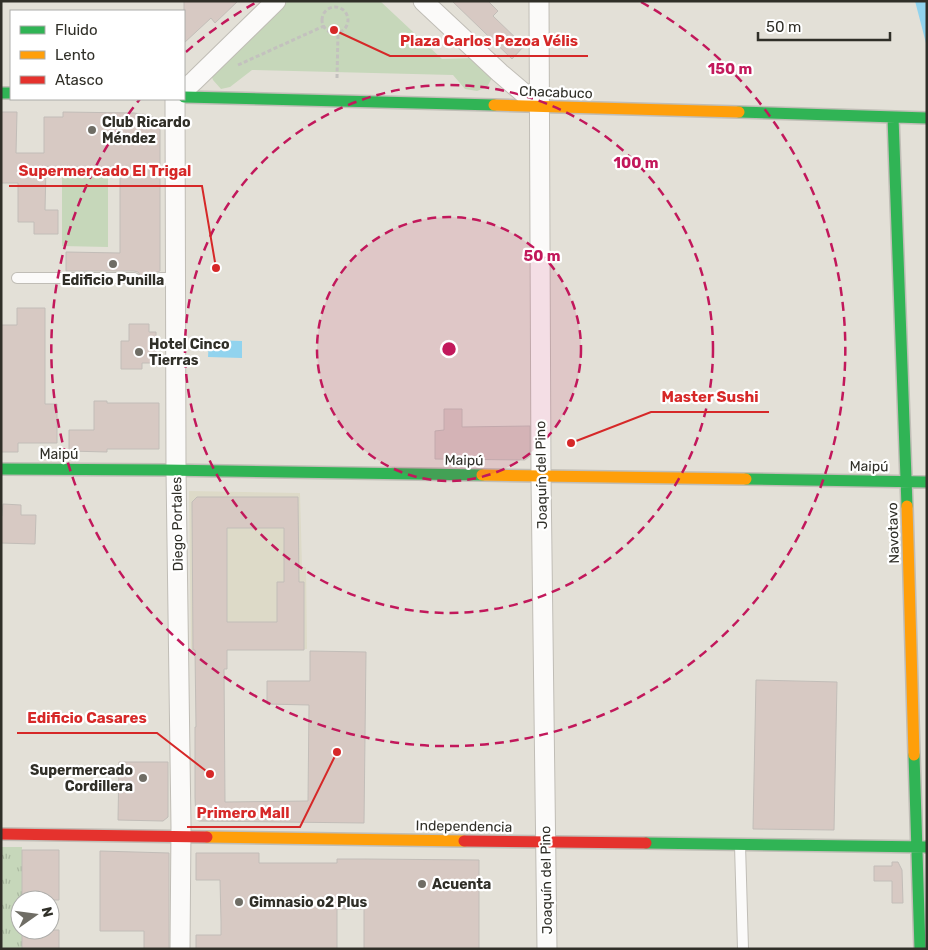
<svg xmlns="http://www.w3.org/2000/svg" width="928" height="950" font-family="Rubik,sans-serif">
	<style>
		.built { fill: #dddac8 }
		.grass { fill: url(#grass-tufts) }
		.park { fill: #c6d7ba }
		.water { fill: #91d3ee }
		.building { fill: #d7c9c3; stroke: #c2bdb8; fill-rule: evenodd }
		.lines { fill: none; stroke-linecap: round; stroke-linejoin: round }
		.lane-casing { stroke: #c0bdb6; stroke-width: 12 }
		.street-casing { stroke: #c0bdb6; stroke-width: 21 }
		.fast-casing { stroke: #c0bdb6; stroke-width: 14 }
		.slow-casing { stroke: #c0bdb6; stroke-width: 14 }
		.jam-casing { stroke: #c0bdb6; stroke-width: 14 }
		.path { stroke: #c3c1be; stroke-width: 3; stroke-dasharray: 4 2.5; stroke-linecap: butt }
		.lane { stroke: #fbfaf9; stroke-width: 10 }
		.street { stroke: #fbfaf9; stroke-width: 19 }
		.fast { stroke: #30b455; stroke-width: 11 }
		.slow { stroke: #ff9f0a; stroke-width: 11 }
		.jam { stroke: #e5322d; stroke-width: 11 }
		.ring { fill: none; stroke: #c2185b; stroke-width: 2.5; stroke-dasharray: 9 6 }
		.poi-dot { fill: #6f6d65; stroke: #fff; stroke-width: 2 }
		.labels { text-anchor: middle; stroke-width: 4.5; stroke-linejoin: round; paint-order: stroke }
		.street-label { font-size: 14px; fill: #302f28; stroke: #fff }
		.poi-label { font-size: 14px; font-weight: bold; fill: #302f28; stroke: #fff; text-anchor: start }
		.centre { fill: #c2185b; stroke: #fff; stroke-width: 2.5 }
		.ring-label { font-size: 15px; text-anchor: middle; font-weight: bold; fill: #c2185b; stroke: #fff; stroke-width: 4.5; stroke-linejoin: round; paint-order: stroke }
		.leader { fill: none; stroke: #d62828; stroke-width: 2 }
		.callout-dot { fill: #d62828; stroke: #fff; stroke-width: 2 }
		.callout-label { font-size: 15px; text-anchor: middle; font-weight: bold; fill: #d62828; stroke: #fff; stroke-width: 4.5; stroke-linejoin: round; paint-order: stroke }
	</style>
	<defs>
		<pattern id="grass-tufts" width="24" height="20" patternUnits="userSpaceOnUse" patternTransform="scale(1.25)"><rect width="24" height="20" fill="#c6d7ba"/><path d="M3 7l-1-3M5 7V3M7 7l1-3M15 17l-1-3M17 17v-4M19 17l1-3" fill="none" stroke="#aab9a0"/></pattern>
	</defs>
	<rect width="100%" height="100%" fill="#e3e0d7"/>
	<path class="built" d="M189,491L300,493L302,567H306L307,649L191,650Z"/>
	<path class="grass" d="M1,847H22V900H20V930H22V949H1Z"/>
	<path class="park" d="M288,1H380L442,59L474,58L493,76L487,87L477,91L465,89L453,75L252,70L230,87L221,89L213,80L211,75Z
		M62,170L108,171V247L62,246Z"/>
	<path class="water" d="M915,1H927V47Z
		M209,340L242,341V358L208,357Z"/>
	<path class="building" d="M184,1H238L215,23L211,18L184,43Z
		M452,1H488L498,11L493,16L524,46L512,59Z
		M1,112H17L16,153H44V117H63V112L134,113L149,115L154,118L158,124L160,129V271L156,272L154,275L153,278L155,282H139L141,278L140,275L138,272L134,271H66V252L120,253V168L46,167L45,210H58V234H34V222H18V183H1Z
		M17,308H45V404H57V443H18V452H1V325H17Z
		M129,324H149V332H156V363H142V369H121V341H129Z
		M94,401H107V403H159V449H107V452L69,451V430H94Z
		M444,409H462V427L530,426V456L525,460L435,459V431L444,430Z
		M197,497H298L299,582H304V650H227V669H224L225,802L308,801L309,705L267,704V681H310V651L366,652L364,823L199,821L196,819L195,797V727H196L195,650H193L192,502ZM227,528H284V582H277V622H227Z
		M3,504L21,505V515H36L35,544L1,543V516H2Z
		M756,680L837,682L834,830L753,829Z
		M119,762H168V817L163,821L118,820Z
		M22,850H59V900H22Z
		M100,851L169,853V949H144V931H100Z
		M196,853H259V863H337V859H365L479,860V949H364V909H337V949H196V935H221V921L220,880H196Z
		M892,862H898L902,870L903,903H892V881H874V866H892Z
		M22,930H59V949H22Z"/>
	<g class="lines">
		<g class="lane-casing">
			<path id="lane" d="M17,278H134
				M160,278H175
				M740,845L743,949"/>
		</g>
		<g class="street-casing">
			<path id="street" d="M423,1L500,73L539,106
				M539,1L541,476L547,949
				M184,90L194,81L276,1
				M175,99L176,470L181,827L180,949"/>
		</g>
		<g class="fast-casing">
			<path id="fast" d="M1,93H11
				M184,97L494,105
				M739,112L927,118
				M893,117L907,506
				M1,469L165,470L482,475
				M746,479L927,482
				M914,755L920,949
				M646,843L927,847"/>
		</g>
		<g class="slow-casing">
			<path id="slow" d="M494,105L739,112
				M482,475L746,479
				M907,506L914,755
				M207,837L464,841"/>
		</g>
		<g class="jam-casing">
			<path id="jam" d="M1,834L207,837
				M464,841L646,843"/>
		</g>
		<path class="path" d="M322 20a13 13 0 1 1 26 0a13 13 0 1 1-26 0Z
			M238,65L324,26
			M337,78L338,33"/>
		<use href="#lane" class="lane"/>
		<use href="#street" class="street"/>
		<use href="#fast" class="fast"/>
		<use href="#slow" class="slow"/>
		<use href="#jam" class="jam"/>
	</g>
	<circle cx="449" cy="349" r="132" fill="#c2185b" fill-opacity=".12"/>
	<g class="ring">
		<circle cx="449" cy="349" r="132"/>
		<circle cx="449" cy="349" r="264"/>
		<path d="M186 52A397 397 0 0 1 257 2M641 2A397 397 0 1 1 140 99"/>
	</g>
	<g class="poi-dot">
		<circle cx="92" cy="130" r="5"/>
		<circle cx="113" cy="264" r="5"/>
		<circle cx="139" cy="352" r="5"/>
		<circle cx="143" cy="778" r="5"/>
		<circle cx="422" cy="884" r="5"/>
		<circle cx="239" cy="902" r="5"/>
	</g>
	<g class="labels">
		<g class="street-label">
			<text transform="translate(556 92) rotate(2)" y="5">Chacabuco</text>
			<text x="59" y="459">Maipú</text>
			<text transform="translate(464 460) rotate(1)" y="5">Maipú</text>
			<text transform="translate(869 466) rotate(1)" y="5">Maipú</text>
			<text transform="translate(541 475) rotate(-91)" y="5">Joaquín del Pino</text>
			<text transform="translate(177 524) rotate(-91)" y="5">Diego Portales</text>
			<text transform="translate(893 533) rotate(-92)" y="5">Navotavo</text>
			<text transform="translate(464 826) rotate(1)" y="5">Independencia</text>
			<text transform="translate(546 880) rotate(-91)" y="5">Joaquín del Pino</text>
		</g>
		<g class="poi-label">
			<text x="102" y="127">Club Ricardo<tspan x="102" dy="16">Méndez</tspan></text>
			<text x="113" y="285" text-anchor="middle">Edificio Punilla</text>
			<text x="149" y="349">Hotel Cinco<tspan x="149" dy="16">Tierras</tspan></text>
			<text x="133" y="775" text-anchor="end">Supermercado<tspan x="133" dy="16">Cordillera</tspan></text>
			<text x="432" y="889">Acuenta</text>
			<text x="249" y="907">Gimnasio o2 Plus</text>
		</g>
	</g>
	<circle cx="449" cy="349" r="8" class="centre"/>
	<g class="ring-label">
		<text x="730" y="74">150 m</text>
		<text x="636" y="168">100 m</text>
		<text x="542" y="261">50 m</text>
	</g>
	<path class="leader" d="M334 30L390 56H588M216 268L202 186H9M571 443L651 412H769M210 774L157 733H17M337 752L300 827H187"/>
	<g class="callout-dot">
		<circle cx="334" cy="30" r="5"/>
		<circle cx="216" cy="268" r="5"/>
		<circle cx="571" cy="443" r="5"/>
		<circle cx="210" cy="774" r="5"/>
		<circle cx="337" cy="752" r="5"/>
	</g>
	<g class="callout-label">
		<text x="489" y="46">Plaza Carlos Pezoa Vélis</text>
		<text x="105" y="176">Supermercado El Trigal</text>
		<text x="710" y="402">Master Sushi</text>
		<text x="87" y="723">Edificio Casares</text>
		<text x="243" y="818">Primero Mall</text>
	</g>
	<rect width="928" height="950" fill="none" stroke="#302f28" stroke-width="5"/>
	<rect x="10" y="10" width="175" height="90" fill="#ffffff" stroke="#acaca9"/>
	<rect x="20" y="26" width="25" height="8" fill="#30b455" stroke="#acaca9"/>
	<text x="55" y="35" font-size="15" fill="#302f28">Fluido</text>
	<rect x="20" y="51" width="25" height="8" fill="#ff9f0a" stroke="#acaca9"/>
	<text x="55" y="60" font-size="15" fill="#302f28">Lento</text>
	<rect x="20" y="76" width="25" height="8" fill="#e5322d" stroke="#acaca9"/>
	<text x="55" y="85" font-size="15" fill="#302f28">Atasco</text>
	<g transform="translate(35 915) rotate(76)"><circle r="24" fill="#ffffff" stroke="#acaca9"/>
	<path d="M0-4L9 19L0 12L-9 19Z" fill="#6f6d65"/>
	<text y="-8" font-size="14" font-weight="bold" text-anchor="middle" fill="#302f28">N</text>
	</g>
	<path d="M758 32v8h132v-8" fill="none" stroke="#302f28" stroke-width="2.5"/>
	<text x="766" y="32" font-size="15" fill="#302f28" stroke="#ffffff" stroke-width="4" paint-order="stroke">50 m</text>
</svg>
